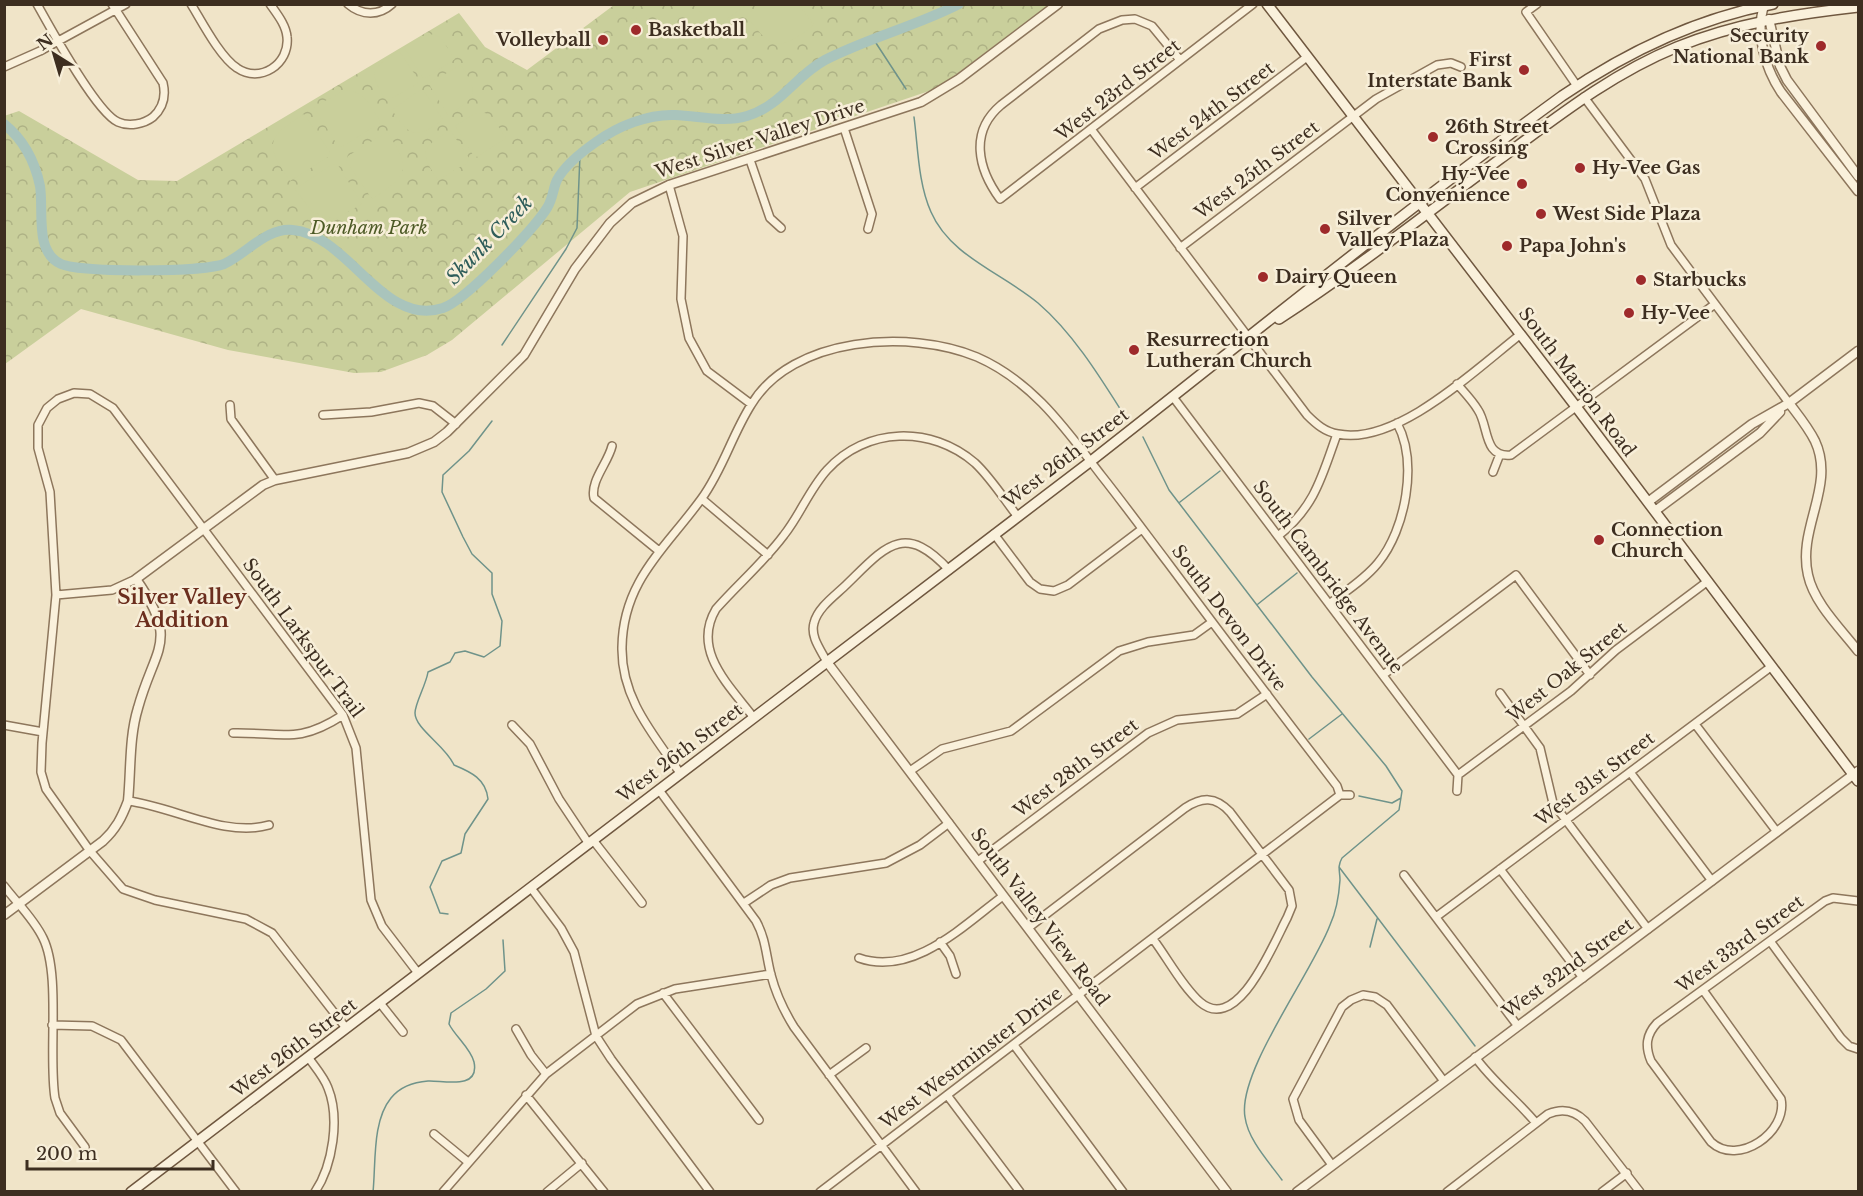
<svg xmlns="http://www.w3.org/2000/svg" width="1863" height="1196" font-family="'Libre Baskerville',serif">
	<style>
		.park { fill: url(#park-crowns) }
		.garden { fill: #c9cf9b }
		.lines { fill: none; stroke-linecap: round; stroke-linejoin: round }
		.stream { stroke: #6f938a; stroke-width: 1.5 }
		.river { stroke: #a9c4bc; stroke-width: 10 }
		.minor-casing { stroke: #8d765c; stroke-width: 10 }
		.tertiary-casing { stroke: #8d765c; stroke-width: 11 }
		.secondary-casing { stroke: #6f573f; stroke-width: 12 }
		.minor { stroke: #faf1dc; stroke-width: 7 }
		.tertiary { stroke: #faf1dc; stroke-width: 8 }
		.secondary { stroke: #faf1dc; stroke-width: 9 }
		.poi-dot { fill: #9e2a2b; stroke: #f7eed8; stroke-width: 2 }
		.labels { text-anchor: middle; stroke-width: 5; stroke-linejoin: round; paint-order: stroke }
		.poi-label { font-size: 18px; font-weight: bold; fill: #3d2e20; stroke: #f7eed8; text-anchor: start }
		.street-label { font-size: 18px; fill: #3d2e20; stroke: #f7eed8 }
		.park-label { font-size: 18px; font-style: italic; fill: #4d5a26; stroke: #f7eed8 }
		.water-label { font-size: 20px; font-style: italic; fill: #2f5d5a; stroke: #f7eed8 }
		.neighbourhood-label { font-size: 20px; font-weight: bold; fill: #6b2e1e; stroke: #f7eed8 }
	</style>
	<defs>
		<pattern id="park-crowns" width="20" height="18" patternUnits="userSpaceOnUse" patternTransform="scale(1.5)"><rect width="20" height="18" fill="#c9cf9b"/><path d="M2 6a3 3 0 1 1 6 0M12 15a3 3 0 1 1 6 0" fill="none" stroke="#aeb285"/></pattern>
	</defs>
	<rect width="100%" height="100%" fill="#f0e4c8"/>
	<path class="park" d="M614,5H1049L938,88L630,192L452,340L427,355L381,372L354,373L228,350L81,309L5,364L4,116L19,111L138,180L177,181L459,13L485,47L527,70Z"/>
	<path class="garden" d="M695,5H746L714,29Z
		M760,5H799L814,25C779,52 772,51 746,15Z
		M635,16L649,36L637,45L623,25Z
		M434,34L441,38L455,59L426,78L422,77L404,47L423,36Z
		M399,51L418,79L417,84L387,101C368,73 370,69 399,51Z
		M461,65C479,94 477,97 448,115L430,86L431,82Z
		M345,90C365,90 371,108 381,122L342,147L338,146L314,107Z
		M420,90L424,91L443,120C415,139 411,138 392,110Z
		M485,113L492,117L506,138L477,157L473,155L455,126L474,114Z
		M304,114L330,152L328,157L290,181C264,143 267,138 304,114Z
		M450,130L469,158L467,163L438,180C419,152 421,148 450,130Z
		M387,132C412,169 409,175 372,199L346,161L348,156Z
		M333,164L338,165L362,204L335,219L312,212L295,189Z"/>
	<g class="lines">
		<path class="stream" d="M874,40L906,89
			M914,117C918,147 918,183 931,212C950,256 1002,273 1038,303C1073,333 1100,377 1124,415
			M502,345L566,249L577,228L580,155
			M1143,437L1169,490L1312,677L1386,766L1402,791L1399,810L1342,858C1337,867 1340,871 1340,880C1339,895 1336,912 1330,925C1312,973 1237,1072 1245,1117C1248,1140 1269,1162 1282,1180
			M1180,502L1220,471
			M1258,604L1297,573
			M1309,739L1342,714
			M1359,796L1392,803L1401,798
			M1339,867L1475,1046
			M448,914L440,913L430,887L442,861L461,853L465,834L488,799C486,779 471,772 454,765C446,746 415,729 415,713C415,703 426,685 428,672L450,662L455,653L465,651L484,657L500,646L502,621L492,594V573L472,554L463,537L442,492L443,475L469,451L492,421
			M1370,947L1377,919
			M373,1192C376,1163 372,1121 391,1098C400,1087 414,1082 428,1081C442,1080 480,1091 474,1062C471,1049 455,1036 449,1024L451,1013L486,989L505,971L503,940"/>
		<path class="river" d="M4,124C24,140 35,162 40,186C44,210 34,252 61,264C81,273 204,272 224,264C246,254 267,227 293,230C349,235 383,328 443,308C466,300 533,230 547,208C553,199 553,188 557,180C565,165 583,151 596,142C618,126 648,114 675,115C700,116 723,123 747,116C781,106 795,76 825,60C868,38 916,26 959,4"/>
		<g class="minor-casing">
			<path id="minor" d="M37,4C51,29 96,112 118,122C129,127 144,124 153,117C163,108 166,96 163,83L112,4
				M191,4C202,22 220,57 237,68C260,84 290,64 287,37C286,25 277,14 270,4
				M348,4C362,16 379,16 392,4
				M1537,4L1526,12L1577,86
				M1180,60L1152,26L1135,19L1122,20L1099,29L1001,105C969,132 978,169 1000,199L1253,4
				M4,67L40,51L126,4
				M1584,97L1645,179L1671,245L1789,403
				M844,128L872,214L868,229
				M1091,129L1307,415C1316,424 1325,432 1338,434C1397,446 1477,368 1521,334
				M750,160L770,218L781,228
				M669,185L683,236L681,299L689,338L707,371L751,404
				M1135,188L1307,57
				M1180,248L1376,99L1437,65L1451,63L1461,67
				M1457,384C1464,392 1472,400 1478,410C1489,426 1483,458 1511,455L1715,304
				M1173,397L1458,775
				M230,405L231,419L275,480
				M323,415L371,412L419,403L433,406L456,424
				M612,446C608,463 590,481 594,498L659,551
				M1493,472L1500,454
				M702,499L768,555
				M994,534L1030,582L1040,589L1054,591L1068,585L1142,529
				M1278,536C1315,507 1322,476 1337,434
				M56,595L112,590L136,579
				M1329,604C1346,591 1365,579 1378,563C1406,529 1418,462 1397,423
				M827,662C821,650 810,637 814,623C818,607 836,595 847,584C885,547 904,521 949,570
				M1383,675L1516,575L1590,675
				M1500,693L1540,748L1553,803L1648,929
				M754,718C730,686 691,651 716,609C738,584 764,562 784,535C800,515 809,490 827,470C866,427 931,425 975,463C991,478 1004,499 1018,517
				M1695,724L1777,832
				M4,725L43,732
				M512,725L530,744L559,799L589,844
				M233,733C282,732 297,745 343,715
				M910,771L942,749L1011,731L1119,651L1148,642L1194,635L1212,622
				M1630,772L1712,881
				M680,773C653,734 621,698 622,647C623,580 666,548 702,498C723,469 732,435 751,405C792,336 910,329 977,357C1032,381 1065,428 1101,475C1124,504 1146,534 1168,563C1224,638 1280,712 1337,786L1340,795
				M659,790L756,921C766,939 766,956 771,975C776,994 784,1011 794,1027L916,1192
				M1457,791L1458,775L1571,691L1616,650L1708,581
				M1340,795H1350
				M128,801C172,806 225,838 269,825
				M593,840L642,903
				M978,861L1148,733L1177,720L1237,714L1267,694
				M1500,869L1583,978
				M1404,875L1517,1025
				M4,886C17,903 34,919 43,938C61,974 48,1055 55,1098L60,1113L85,1147
				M531,888L561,928L574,952L596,1036L611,1059L710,1192
				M744,903L771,885L790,878L886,863L920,845L949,823
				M1436,917L1772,666
				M1028,928L1185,808C1202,797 1215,796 1230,812L1289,890L1292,906L1287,918C1274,942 1238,1035 1200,1002C1182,986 1168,959 1153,939
				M1770,941L1841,1038L1849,1046L1858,1049
				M940,942L950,956L956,974
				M859,958C913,977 964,925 1003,896
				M1703,990L1781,1099C1788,1132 1738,1167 1711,1142L1651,1061C1645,1046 1646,1035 1657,1023L1825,901L1833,898L1858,901
				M663,993L759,1120
				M380,1003L403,1032
				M52,1025L92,1026L121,1040L236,1192
				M346,1028L272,933L246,919L155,900L123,889L90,851L46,789L41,772L42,743L56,595L50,492L38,448V425L47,408L58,399L74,393L90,394L113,408L343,715L356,748L371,900L382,926L418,973
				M516,1029L531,1055L546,1074
				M1014,1045L1123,1192
				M308,1057C315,1067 324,1077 328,1088C340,1118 333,1165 315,1192
				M1475,1057C1494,1083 1516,1099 1536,1123
				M829,1075L866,1048
				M526,1095L604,1192
				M947,1095L1020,1192
				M434,1134L468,1162
				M1332,1165L1299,1120L1293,1099L1342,1007L1351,1000L1363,995L1375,997L1387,1005L1443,1080
				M443,1192L546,1074L637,1004L675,989L771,974
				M547,1192L582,1163
				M820,1192L1340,795
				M1447,1192L1548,1114C1562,1108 1574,1110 1585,1121L1640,1192
				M1602,1192L1627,1173"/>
		</g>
		<g class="tertiary-casing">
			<path id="tertiary" d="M1764,6C1755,33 1765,68 1781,92L1858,191
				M1769,19L1780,66L1787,80L1858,176
				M1789,403C1798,415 1808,427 1815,441C1836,486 1797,528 1808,575C1814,603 1841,629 1858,651
				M1648,502L1752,424L1789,403L1858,351
				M1655,511L1760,433L1780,412
				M827,662L1227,1192
				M4,915L103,841C116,829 122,817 128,801C131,771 129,737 138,708C155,646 180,642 136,579L263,485L275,480L408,453L434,442L447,432L524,355L575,269L610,223L632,203L669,185L921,102L959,79L1058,4
				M1297,1192L1858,771"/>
		</g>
		<g class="secondary-casing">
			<path id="secondary" d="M1267,4L1577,408L1858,781
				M1279,319C1356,269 1427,213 1500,159C1557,117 1611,74 1677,47C1736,23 1796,14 1858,7
				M131,1192L1091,461C1247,339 1401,213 1562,96C1625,53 1698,18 1773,4"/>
		</g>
		<use href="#minor" class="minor"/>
		<use href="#tertiary" class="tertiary"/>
		<use href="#secondary" class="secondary"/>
	</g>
	<g class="poi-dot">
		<circle cx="636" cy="30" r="6"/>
		<circle cx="603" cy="40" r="6"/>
		<circle cx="1821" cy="46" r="6"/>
		<circle cx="1524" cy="70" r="6"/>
		<circle cx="1433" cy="137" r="6"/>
		<circle cx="1580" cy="168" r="6"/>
		<circle cx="1522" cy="184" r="6"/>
		<circle cx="1541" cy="214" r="6"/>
		<circle cx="1325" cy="229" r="6"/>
		<circle cx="1507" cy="246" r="6"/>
		<circle cx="1263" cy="277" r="6"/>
		<circle cx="1641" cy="280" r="6"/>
		<circle cx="1629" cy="313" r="6"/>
		<circle cx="1134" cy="350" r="6"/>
		<circle cx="1599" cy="540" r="6"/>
	</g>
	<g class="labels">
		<g class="poi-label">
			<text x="648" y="36">Basketball</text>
			<text x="1809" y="42" text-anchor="end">Security<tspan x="1809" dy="21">National Bank</tspan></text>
			<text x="591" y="46" text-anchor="end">Volleyball</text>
			<text x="1512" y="66" text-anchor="end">First<tspan x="1512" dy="21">Interstate Bank</tspan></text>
			<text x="1445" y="133">26th Street<tspan x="1445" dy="21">Crossing</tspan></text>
			<text x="1592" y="174">Hy-Vee Gas</text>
			<text x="1510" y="180" text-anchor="end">Hy-Vee<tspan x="1510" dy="21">Convenience</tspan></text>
			<text x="1553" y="220">West Side Plaza</text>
			<text x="1337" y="225">Silver<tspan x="1337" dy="21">Valley Plaza</tspan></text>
			<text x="1519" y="252">Papa John's</text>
			<text x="1275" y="283">Dairy Queen</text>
			<text x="1653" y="286">Starbucks</text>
			<text x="1641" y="319">Hy-Vee</text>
			<text x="1146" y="346">Resurrection<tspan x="1146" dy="21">Lutheran Church</tspan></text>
			<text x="1611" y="536">Connection<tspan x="1611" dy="21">Church</tspan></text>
		</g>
		<g class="street-label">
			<text transform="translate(1118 90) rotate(-38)" y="6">West 23rd Street</text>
			<text transform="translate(1212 111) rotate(-37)" y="6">West 24th Street</text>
			<text transform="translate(760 139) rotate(-18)" y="6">West Silver Valley Drive</text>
			<text transform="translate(1257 170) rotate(-37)" y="6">West 25th Street</text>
			<text transform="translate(1577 382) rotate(53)" y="6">South Marion Road</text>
			<text transform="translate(1066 458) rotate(-37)" y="6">West 26th Street</text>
			<text transform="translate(1328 577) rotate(53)" y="6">South Cambridge Avenue</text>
			<text transform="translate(1229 618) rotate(53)" y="6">South Devon Drive</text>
			<text transform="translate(303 638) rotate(54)" y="6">South Larkspur Trail</text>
			<text transform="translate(1567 672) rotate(-39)" y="6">West Oak Street</text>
			<text transform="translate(680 753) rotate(-37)" y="6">West 26th Street</text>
			<text transform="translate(1076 768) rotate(-37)" y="6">West 28th Street</text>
			<text transform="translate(1595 779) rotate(-37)" y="6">West 31st Street</text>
			<text transform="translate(1040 917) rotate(53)" y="6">South Valley View Road</text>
			<text transform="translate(1740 944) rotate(-36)" y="6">West 33rd Street</text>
			<text transform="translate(1568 968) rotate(-36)" y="6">West 32nd Street</text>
			<text transform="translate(294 1048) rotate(-37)" y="6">West 26th Street</text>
			<text transform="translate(971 1058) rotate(-37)" y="6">West Westminster Drive</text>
		</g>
		<g class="park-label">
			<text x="369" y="234">Dunham Park</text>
		</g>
		<g class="water-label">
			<text transform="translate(489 240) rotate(-46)" y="7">Skunk Creek</text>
		</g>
		<g class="neighbourhood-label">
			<text x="182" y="604">Silver Valley<tspan x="182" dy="23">Addition</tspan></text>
		</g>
	</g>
	<rect width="1863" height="1196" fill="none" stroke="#3d2e20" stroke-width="12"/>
	<g transform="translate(54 54) rotate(323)" stroke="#f7eed8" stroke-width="4.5" paint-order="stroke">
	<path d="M0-4.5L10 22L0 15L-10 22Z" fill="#3d2e20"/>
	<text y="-9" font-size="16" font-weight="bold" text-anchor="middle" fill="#3d2e20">N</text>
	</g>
	<path d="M27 1160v9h186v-9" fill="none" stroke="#3d2e20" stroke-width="3"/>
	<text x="36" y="1160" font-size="18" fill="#3d2e20" stroke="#f7eed8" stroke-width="4.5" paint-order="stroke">200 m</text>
</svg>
